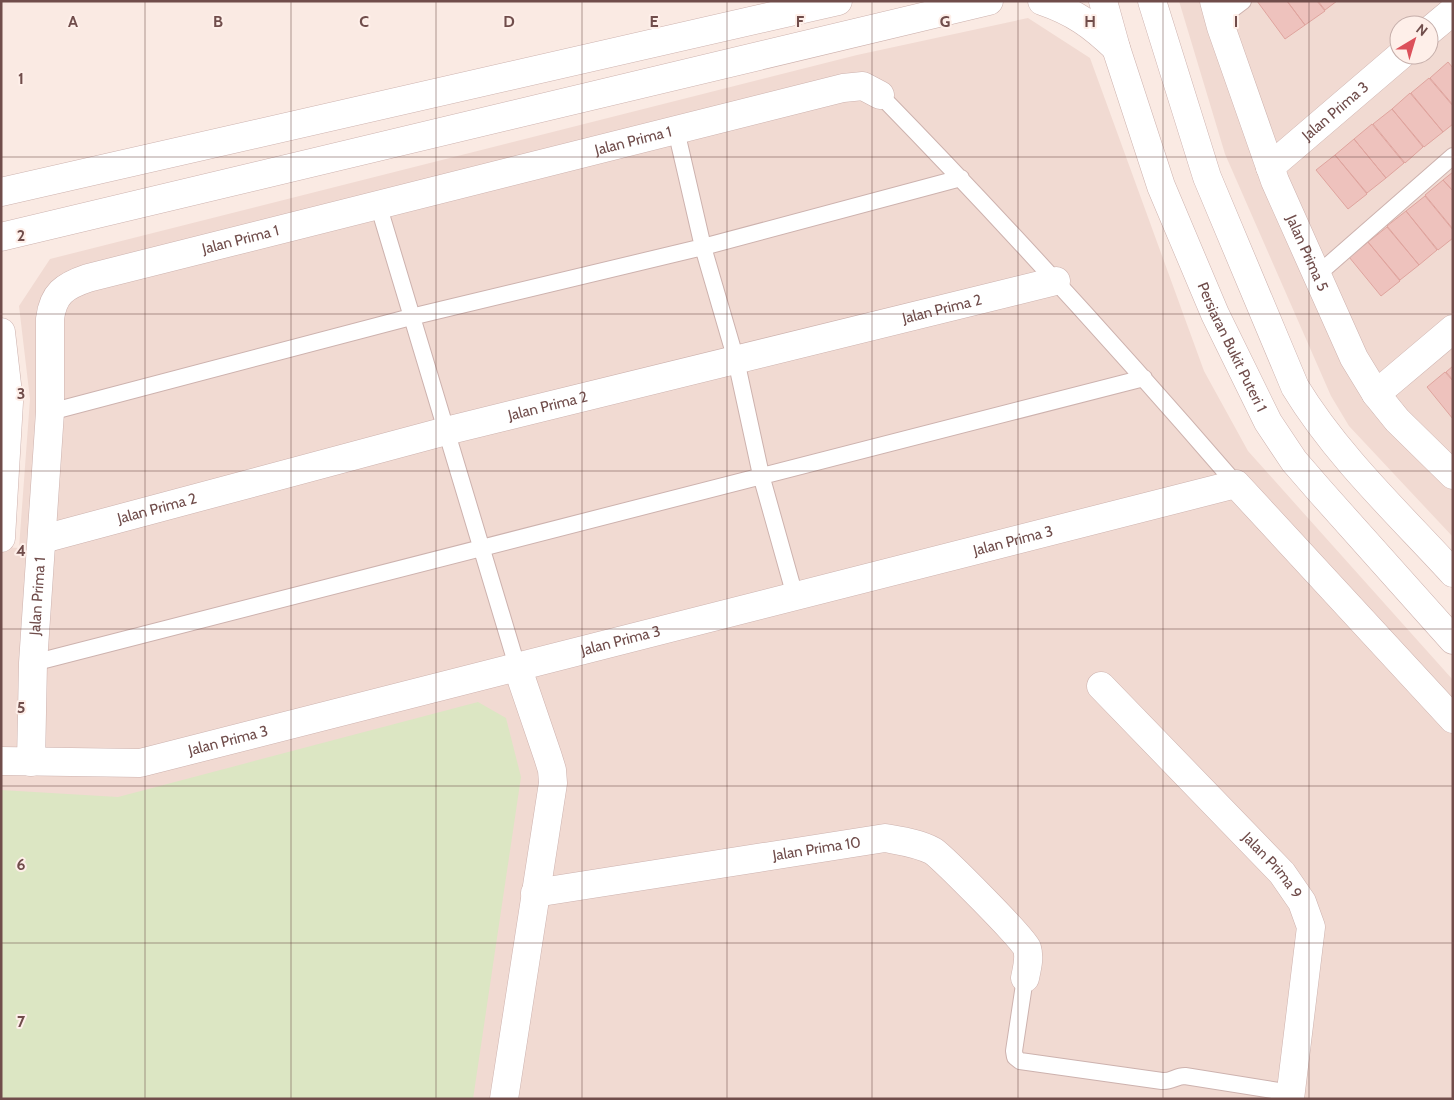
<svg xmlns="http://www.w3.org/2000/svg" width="1454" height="1100" font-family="Cabin,sans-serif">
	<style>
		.residential { fill: #f1dad2; fill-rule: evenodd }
		.green { fill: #dce6c3 }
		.building { fill: #eec2bd; stroke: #dfa49e }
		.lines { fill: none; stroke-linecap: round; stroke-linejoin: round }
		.service-casing { stroke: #cdb2ae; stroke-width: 18 }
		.minor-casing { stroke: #cdb2ae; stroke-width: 29 }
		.tertiary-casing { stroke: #cdb2ae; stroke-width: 29 }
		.service { stroke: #fff; stroke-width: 16 }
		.minor { stroke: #fff; stroke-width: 28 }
		.tertiary { stroke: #fff; stroke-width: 28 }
		.grid { fill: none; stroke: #704d4b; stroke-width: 1; stroke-opacity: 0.55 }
		.labels { text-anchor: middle; stroke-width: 4; stroke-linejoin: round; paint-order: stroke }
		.street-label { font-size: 15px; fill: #704d4b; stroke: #feefe9 }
		.grid-label { font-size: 16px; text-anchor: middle; font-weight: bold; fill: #704d4b; stroke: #feefe9; stroke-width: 4; stroke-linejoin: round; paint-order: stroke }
	</style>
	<rect width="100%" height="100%" fill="#faeae3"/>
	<path class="residential" d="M1179,1H1453V537L1349,426L1331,396L1225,154ZM1399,25H1429V55H1399Z
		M1028,18L1090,58L1204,371L1248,451L1453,680V1099H1V547L19,548L30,399L19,306L50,259L857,55Z"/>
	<path class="green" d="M478,702L506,718L521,777L473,1099H1V790L118,797Z"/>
	<path class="building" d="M1257,1H1287L1305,25L1285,39Z
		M1287,1H1317L1325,11L1305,25Z
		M1318,1H1337L1325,10Z
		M1448,62L1453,68V105L1430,78Z
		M1429,78L1453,106V124L1443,132L1411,93Z
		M1410,93L1443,132L1424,147L1392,109Z
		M1392,109L1423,147L1405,163L1373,124Z
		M1372,124L1404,163L1386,178L1354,139Z
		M1354,139L1386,178L1367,193L1335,155Z
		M1335,155L1367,194L1348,209L1316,170Z
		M1453,172V191L1443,180Z
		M1443,180L1453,191V229L1425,195Z
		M1425,196L1453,230V238L1438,250L1406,211Z
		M1406,211L1437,250L1419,265L1387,226Z
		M1387,227L1419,265L1400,280L1368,242Z
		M1368,242L1400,281L1381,296L1349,257Z
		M1453,366V380L1446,372Z
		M1445,372L1453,381V419L1427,387Z"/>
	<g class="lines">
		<g class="service-casing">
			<path id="service" d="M1219,19L1243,1
				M880,95C1003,221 1121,351 1236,484
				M676,130L703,247L736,360L761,475L795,596
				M378,204L517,666
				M1317,275L1453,156
				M50,412L411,317L703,247L961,178
				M33,663L1144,378
				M1025,978L1014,1051L1015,1057L1020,1061L1162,1081C1171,1082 1176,1076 1185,1076L1291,1093"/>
		</g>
		<g class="minor-casing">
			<g id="minor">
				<path id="s1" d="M1214,1L1221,27L1275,181L1354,358L1376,394L1397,420L1453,475"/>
				<path d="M1429,31L1453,11"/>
				<path id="s2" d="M1270,167L1401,55"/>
				<path d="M1,192L838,1"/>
				<path d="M1,237L989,1"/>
				<path d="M1,332L9,402L1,538"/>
				<path d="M1376,394L1453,329"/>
				<path id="s3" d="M43,539L446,431L1056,281"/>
				<path id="s4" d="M1101,686L1282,873L1302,902L1311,927L1290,1099"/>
				<path id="s5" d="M1,761L140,763L1236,484L1453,719"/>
				<path id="s6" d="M31,762L33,663L50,412V319C53,294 64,286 88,278L843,88L863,86L880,95"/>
				<path id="s7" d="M535,893L885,838C901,841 918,843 933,851C943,858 1024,939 1027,948C1030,958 1027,968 1025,978"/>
				<path d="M504,1099L553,783L552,770L548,757L517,666"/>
			</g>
		</g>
		<g class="tertiary-casing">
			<g id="tertiary">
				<path d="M1042,1C1074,12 1092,25 1116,48"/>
				<path id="s8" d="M1103,1L1116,48L1161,186L1215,314L1268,422L1294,461L1320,491L1453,640"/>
				<path d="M1152,1L1207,177L1295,387C1337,456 1398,513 1453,573"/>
			</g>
		</g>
		<use href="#service" class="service"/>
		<use href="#minor" class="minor"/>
		<use href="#tertiary" class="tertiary"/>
	</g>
	<path class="grid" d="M145,1V1099M291,1V1099M436,1V1099M582,1V1099M727,1V1099M872,1V1099M1018,1V1099M1163,1V1099M1309,1V1099M1,157H1453M1,314H1453M1,471H1453M1,629H1453M1,786H1453M1,943H1453"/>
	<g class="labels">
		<g class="street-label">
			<text dy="5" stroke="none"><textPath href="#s2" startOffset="86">Jalan Prima 3</textPath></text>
			<text dy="5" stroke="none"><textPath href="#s6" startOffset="1066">Jalan Prima 1</textPath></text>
			<text dy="5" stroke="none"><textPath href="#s6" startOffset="661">Jalan Prima 1</textPath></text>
			<text dy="5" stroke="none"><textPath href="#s1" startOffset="269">Jalan Prima 5</textPath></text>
			<text dy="5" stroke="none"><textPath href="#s3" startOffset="928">Jalan Prima 2</textPath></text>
			<text dy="5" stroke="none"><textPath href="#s8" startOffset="370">Persiaran Bukit Puteri 1</textPath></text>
			<text dy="5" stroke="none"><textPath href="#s3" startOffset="522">Jalan Prima 2</textPath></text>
			<text dy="5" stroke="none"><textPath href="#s3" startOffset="118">Jalan Prima 2</textPath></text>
			<text dy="5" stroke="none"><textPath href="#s5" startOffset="1040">Jalan Prima 3</textPath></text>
			<text dy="5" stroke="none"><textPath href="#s6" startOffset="166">Jalan Prima 1</textPath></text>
			<text dy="5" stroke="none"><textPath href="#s5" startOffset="635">Jalan Prima 3</textPath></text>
			<text dy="5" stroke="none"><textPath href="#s5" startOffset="230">Jalan Prima 3</textPath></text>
			<text dy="5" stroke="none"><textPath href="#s7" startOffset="285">Jalan Prima 10</textPath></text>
			<text dy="5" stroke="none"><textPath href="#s4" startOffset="248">Jalan Prima 9</textPath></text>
		</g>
	</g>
	<g class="grid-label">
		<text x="73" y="27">A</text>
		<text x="218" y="27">B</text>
		<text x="364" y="27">C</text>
		<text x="509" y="27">D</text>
		<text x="654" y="27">E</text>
		<text x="800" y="27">F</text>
		<text x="945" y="27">G</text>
		<text x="1090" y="27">H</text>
		<text x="1236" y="27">I</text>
		<text x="21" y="84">1</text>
		<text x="21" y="241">2</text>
		<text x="21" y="399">3</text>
		<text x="21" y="556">4</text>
		<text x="21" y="713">5</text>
		<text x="21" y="870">6</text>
		<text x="21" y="1027">7</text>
	</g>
	<rect width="1454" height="1100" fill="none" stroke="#704d4b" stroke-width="5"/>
	<g transform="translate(1414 40) rotate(38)"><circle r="24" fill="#feefe9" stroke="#c5aeaa"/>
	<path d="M0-4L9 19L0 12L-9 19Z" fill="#dc515b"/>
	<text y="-8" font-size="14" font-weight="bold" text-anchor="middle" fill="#704d4b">N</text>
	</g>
</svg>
